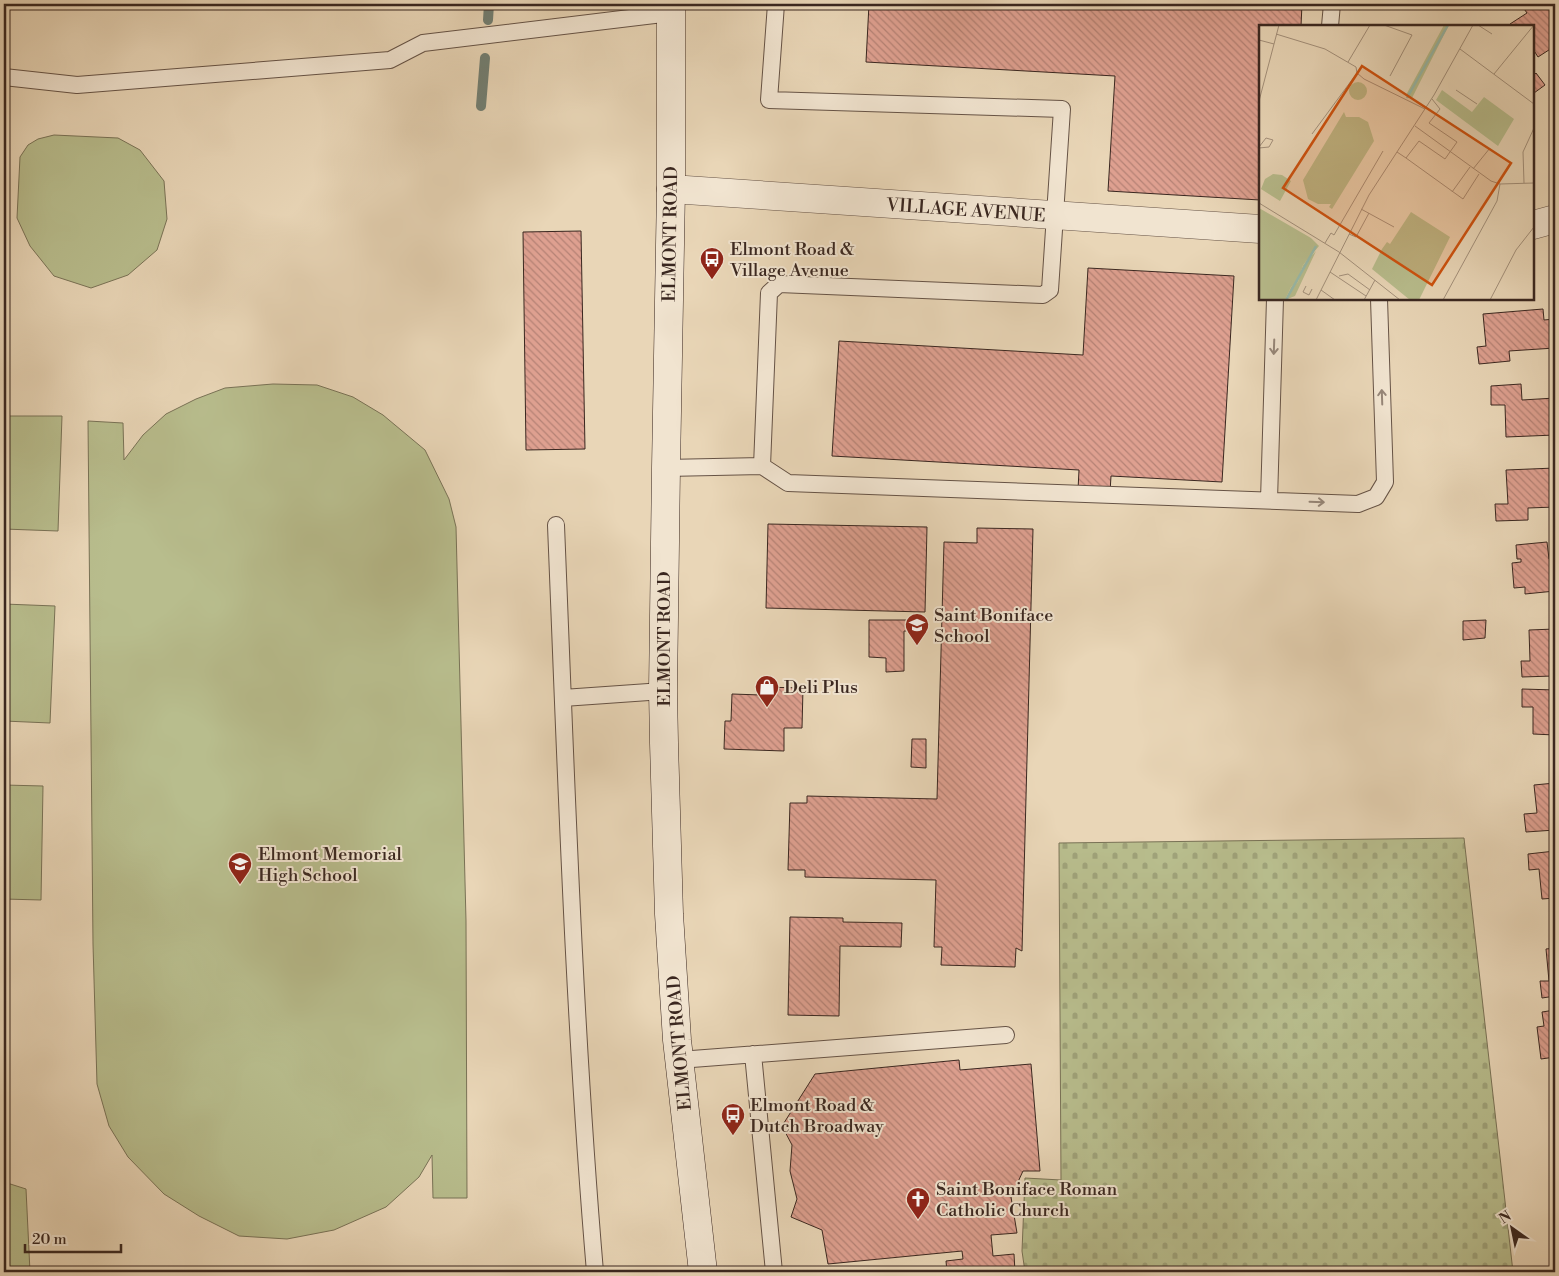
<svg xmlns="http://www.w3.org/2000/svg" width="1559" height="1276" font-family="'Libre Bodoni',serif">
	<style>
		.grass { fill: #b8bd8d; stroke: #797256 }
		.cemetery { fill: url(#cemetery-stones); stroke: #797256 }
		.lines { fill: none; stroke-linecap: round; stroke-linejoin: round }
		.stream { stroke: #727f73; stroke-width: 10 }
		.building { fill: url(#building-back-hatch); stroke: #3a2720 }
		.service-casing { stroke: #665346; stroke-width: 18 }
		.minor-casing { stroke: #665346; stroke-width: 29 }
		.secondary-casing { stroke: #3a2720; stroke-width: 29 }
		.service { stroke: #f1e4d0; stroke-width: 16 }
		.minor { stroke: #f1e4d0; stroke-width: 28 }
		.secondary { stroke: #f1e4d0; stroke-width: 28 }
		.oneway { stroke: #968678 }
		.labels { text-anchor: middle; stroke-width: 4; stroke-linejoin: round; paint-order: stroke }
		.street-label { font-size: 18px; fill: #3a2720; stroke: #f1e4d0 }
		.poi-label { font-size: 18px; fill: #3a2720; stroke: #f1e4d0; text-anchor: start }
		.inset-river { fill: none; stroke: #98baaa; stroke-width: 2.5 }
		.inset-road { fill: none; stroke: #a3907b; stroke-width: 1 }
		.view { fill: #ce520f; fill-opacity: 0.15; stroke: #ce520f; stroke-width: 2.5 }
		.inset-edge { fill: none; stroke: #3a2720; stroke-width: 2.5 }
	</style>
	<defs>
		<pattern id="cemetery-stones" width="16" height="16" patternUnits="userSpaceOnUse" patternTransform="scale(1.25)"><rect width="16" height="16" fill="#b8bd8d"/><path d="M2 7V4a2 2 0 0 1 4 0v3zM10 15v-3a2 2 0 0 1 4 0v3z" fill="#9fa279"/></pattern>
		<pattern id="building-back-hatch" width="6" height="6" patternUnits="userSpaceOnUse" patternTransform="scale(1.25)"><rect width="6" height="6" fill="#dea090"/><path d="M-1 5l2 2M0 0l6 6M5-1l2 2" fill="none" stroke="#b58275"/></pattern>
	</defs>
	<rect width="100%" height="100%" fill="#e9d6b7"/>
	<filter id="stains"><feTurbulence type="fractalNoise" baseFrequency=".004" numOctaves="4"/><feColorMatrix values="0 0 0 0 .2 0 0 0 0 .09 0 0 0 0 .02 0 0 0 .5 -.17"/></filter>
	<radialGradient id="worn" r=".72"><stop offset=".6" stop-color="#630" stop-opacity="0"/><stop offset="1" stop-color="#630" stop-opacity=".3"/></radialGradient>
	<path class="grass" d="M54,135L118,138L140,150L164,181L167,219L157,250L128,275L91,288L54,276L30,246L17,218L20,157L28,145L38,139Z
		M273,384L317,385L353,397L383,415L425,450L449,499L456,527L466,921L467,1198H433L432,1155L419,1177L386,1207L334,1230L287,1239L239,1236L199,1216L164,1194L128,1157L109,1126L97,1084L93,944L88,421L123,423L124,460L143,435L166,414L196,399L225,388Z
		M8,416H62L58,531L4,529Z
		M4,604L55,606L50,723L4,721Z
		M4,785L43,786L41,900L4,899Z
		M4,1182L26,1189L30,1272H4Z"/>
	<path class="cemetery" d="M1464,838L1513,1272H1025L1022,1251L1025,1178L1061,1180L1059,843Z"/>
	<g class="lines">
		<path class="stream" d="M488,20L489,4
			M481,106L485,58"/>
	</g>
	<path class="building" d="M869,4H1302L1301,26H1260V200L1108,191L1115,76L866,62Z
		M1526,4H1555V46L1538,57L1533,49V26H1511L1510,24L1527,13L1522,6Z
		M1536,73L1545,85L1534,93L1533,91V76Z
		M581,231L585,449L526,450L523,232Z
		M1088,268L1234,276L1222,482L1111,476L1110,492L1078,490L1079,470L832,456L839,341L1083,355Z
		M1543,309L1544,320L1555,319V348L1509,351L1510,361L1479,364L1477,347L1486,346L1483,314Z
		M1521,384L1522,400L1555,398V435L1506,437L1505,405H1491V386Z
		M1555,468V507L1528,508V520L1496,521L1495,504H1508L1506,470Z
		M768,524L927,527L925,612L766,608Z
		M977,528L1033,529L1022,951L1016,948L1015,967L941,965L942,947H934L936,880L805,877V870H788L790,803H807V796L937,799L944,542L977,543Z
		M1547,542L1549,559L1555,558V591L1525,594V587L1514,588L1512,563L1521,562V559H1517L1516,545Z
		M869,620H923V631H904V671L886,672V658L869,657Z
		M1486,620L1485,638L1463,640V621Z
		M1555,629V662H1553V676L1522,677L1521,661H1530L1529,630Z
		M761,687L803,688L802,728H784V751L724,749L725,721H731L732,694L761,695Z
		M1522,689L1555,690V735L1533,734V707H1522Z
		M912,739H926V768L911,767Z
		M1555,783V830L1526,832L1524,814L1537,813L1534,785Z
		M1555,851V898L1542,899L1539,869L1529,870L1528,854Z
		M790,917L843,918V922L902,923L901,947L840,946L839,1016L788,1015Z
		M1555,948V996L1542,998L1540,981H1549L1546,949Z
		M1555,1010V1057L1541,1059L1537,1027L1544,1026L1542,1012Z
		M959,1060L960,1070L1031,1064L1040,1171H1023L1011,1197L1017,1233L991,1235L993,1256L1014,1254L1015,1272H947L946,1261L963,1259L962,1251L828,1264L822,1230L791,1217L797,1199L790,1171L792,1145L782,1126L815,1074Z"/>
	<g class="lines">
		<g class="service-casing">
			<path id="service" d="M1330,26L1332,4
				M4,77L77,85L390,60L423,43L671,13
				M762,466L788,483L1358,504L1376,497L1385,482L1379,299
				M666,468L762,466L769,293L779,284L1043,295L1050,290L1062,109L769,100L776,4
				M1269,500L1275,299
				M556,525C566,774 574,1024 595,1272
				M563,698L663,691
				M753,1054L774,1272
				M679,1060L1006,1035"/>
		</g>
		<g class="minor-casing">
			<path id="minor" d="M671,189L1260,229
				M1533,225L1555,219"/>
		</g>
		<g class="secondary-casing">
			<path id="secondary" d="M671,4V189L666,468L663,691L664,743L669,914L677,1040L703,1272"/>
		</g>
		<use href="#service" class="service"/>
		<use href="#minor" class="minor"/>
		<use href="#secondary" class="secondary"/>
	</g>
	<defs><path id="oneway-shaft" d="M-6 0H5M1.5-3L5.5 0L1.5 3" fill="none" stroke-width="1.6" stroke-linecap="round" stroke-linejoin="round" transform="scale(1.25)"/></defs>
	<g class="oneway">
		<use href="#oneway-shaft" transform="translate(1274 347) rotate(92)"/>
		<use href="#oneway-shaft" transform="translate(1382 397) rotate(-92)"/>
		<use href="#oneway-shaft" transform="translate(1317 502) rotate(2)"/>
	</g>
	<defs>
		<g id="bus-pin" transform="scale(1.25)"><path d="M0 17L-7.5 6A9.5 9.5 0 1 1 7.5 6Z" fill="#8f2418" stroke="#f1e4d0"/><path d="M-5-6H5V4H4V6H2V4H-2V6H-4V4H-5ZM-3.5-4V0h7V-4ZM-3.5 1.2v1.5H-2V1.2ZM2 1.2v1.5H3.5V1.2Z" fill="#fff"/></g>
		<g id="school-pin" transform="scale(1.25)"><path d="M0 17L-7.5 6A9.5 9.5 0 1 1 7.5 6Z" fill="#8f2418" stroke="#f1e4d0"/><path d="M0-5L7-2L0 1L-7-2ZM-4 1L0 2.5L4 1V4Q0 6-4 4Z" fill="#fff"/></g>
		<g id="shop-pin" transform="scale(1.25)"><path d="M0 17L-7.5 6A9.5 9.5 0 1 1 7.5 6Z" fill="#8f2418" stroke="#f1e4d0"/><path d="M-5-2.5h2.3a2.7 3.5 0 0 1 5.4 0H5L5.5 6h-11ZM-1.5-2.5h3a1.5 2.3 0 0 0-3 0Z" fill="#fff"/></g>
		<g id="church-pin" transform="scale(1.25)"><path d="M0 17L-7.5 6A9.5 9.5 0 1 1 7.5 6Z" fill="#8f2418" stroke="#f1e4d0"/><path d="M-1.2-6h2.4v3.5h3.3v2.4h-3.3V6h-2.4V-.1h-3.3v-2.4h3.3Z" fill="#fff"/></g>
	</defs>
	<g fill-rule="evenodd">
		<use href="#bus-pin" x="712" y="259"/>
		<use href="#school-pin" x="917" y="625"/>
		<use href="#shop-pin" x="767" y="687"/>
		<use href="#school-pin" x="240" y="864"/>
		<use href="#bus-pin" x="733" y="1115"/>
		<use href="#church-pin" x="918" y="1199"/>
	</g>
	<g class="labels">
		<g class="street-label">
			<text transform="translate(966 210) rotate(4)" y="6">VILLAGE AVENUE</text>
			<text transform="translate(670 234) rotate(-89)" y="6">ELMONT ROAD</text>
			<text transform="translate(664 639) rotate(-90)" y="6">ELMONT ROAD</text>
			<text transform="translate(679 1043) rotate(-95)" y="6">ELMONT ROAD</text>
		</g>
		<g class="poi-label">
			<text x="730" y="255">Elmont Road &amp;<tspan x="730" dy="21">Village Avenue</tspan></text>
			<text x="934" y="621">Saint Boniface<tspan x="934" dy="21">School</tspan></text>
			<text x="784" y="693">Deli Plus</text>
			<text x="258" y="860">Elmont Memorial<tspan x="258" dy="21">High School</tspan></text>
			<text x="750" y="1111">Elmont Road &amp;<tspan x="750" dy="21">Dutch Broadway</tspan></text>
			<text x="936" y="1195">Saint Boniface Roman<tspan x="936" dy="21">Catholic Church</tspan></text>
		</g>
	</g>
	<g transform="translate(1259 25)">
		<rect width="275" height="275" fill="#e9d6b7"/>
		<path d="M185,0H190L153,73L147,70ZM90 66a9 9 0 1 1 18 0a9 9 0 1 1-18 0ZM85,87L87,92H100L109,97L115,116L73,184L70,182L72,179H59L49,174L44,155ZM14,149L23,150L32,156L21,176L2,164L6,154ZM57,226L36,271L26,275L32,262L39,257L44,240Z" fill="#b8bd8d"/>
		<path d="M0,183L52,213L60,221L44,240L39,257L32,262L26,275H0Z" fill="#b8bd8d"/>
		<path d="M183,65L213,87L225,72L255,94L239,121L177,75ZM152,187L191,212L160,275H151L113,244L123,224L128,217L131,219Z" fill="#b8bd8d"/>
		<path class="inset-river" d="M148,73L189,0M27,275L57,221"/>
		<path class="inset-road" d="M125,0L153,10L131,51M219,0L233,9M17,9L66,24L97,42L98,48L105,54L166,84M0,15L15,19M201,24L275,79M89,37L111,0M235,49L275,0M197,65L218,79M0,76L20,0M156,101L232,156L241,159L275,158M53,109L98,48M0,122L7,113L14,115L10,122L0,123M138,127L147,133L160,116L186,134L198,117L170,98L181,84L173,74M147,133L204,174L220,149M214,144L231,123M265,158L264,127L275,103M193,167L211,142M0,178L80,227L141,275M102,184L135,202M90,209L97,212L110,188M66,218L72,208L75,210L124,126M71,247L107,271M80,251L89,249L111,265M47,261L44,267L50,270L53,264M62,265L76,275M57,275L110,170L175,70L214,0M105,275L116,255M184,275L238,176L241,159M231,275L257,225L275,202"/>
		<path class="view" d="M103,41L252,138L173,260L24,163Z"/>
		<rect width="275" height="275" class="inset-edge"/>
	</g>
	<rect width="1559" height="1276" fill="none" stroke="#e9d6b7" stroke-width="20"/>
	<rect x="5" y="5" width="1549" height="1266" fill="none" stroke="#3a2720" stroke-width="2.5"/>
	<rect x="10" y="10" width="1539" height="1256" fill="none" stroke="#3a2720"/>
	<g transform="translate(1512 1228) rotate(327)" stroke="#f1e4d0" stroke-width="4" paint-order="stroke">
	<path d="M0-4L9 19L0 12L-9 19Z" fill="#3a2720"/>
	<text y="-8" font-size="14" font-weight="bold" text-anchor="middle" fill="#3a2720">N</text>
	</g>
	<path d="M25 1244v8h96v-8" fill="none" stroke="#3a2720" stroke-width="2.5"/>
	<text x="32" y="1244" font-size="15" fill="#3a2720" stroke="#f1e4d0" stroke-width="4" paint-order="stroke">20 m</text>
	<rect width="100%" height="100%" filter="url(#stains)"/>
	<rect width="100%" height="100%" fill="url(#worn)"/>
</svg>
